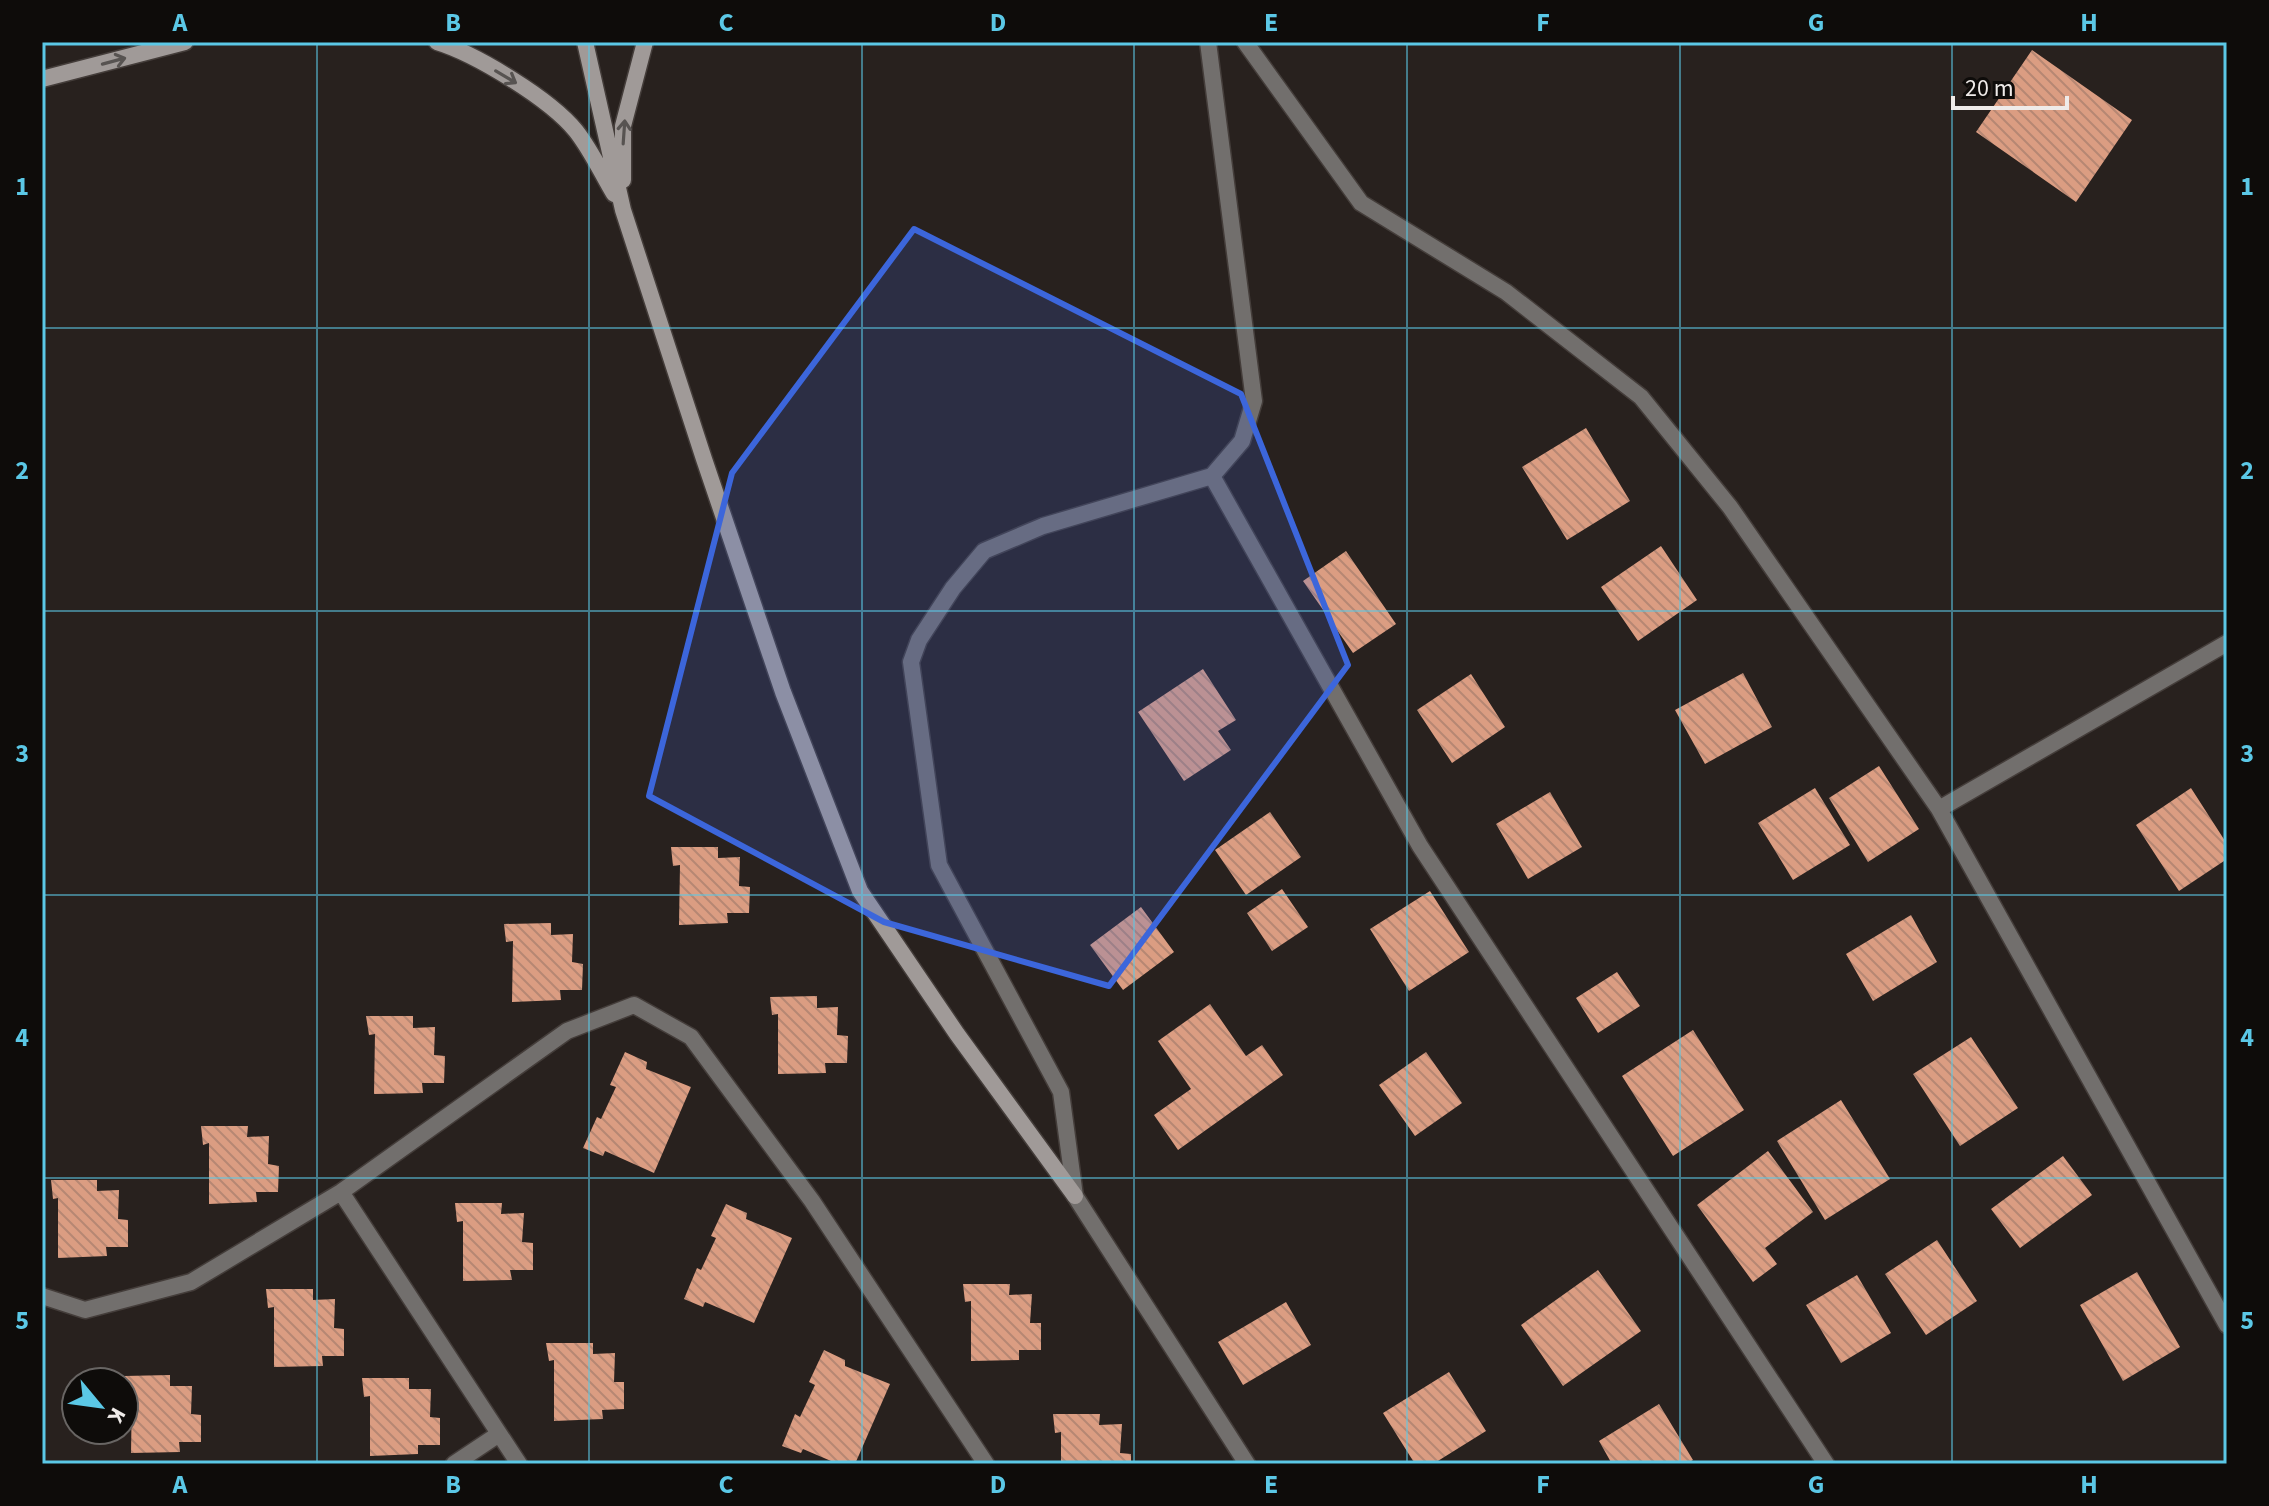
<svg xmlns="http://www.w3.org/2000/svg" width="2269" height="1506" font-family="'Source Sans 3',sans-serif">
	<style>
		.building { fill: url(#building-back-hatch) }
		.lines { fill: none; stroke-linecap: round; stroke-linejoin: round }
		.street-casing { stroke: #443d3a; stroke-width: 19 }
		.secondary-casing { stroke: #443d3a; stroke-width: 19 }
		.street { stroke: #726f6d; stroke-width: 16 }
		.secondary { stroke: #a09a98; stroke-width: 16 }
		.oneway { stroke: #575351 }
		.marked { fill: #3c66db; fill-opacity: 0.2; stroke: #3c66db; stroke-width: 6; stroke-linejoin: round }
		.grid { fill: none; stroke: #5bc8e6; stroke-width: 2; stroke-opacity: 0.55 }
		.neatline { fill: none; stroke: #5bc8e6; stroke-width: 3 }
		.grid-label { font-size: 26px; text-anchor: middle; font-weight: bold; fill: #5bc8e6 }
	</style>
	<defs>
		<pattern id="building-back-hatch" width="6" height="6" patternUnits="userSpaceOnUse" patternTransform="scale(2)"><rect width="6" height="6" fill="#db9d82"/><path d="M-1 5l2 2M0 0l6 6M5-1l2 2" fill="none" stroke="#b68773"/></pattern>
	</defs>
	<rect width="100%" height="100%" fill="#28211e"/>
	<path class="building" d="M2032,50L2132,120L2076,202L1976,132Z
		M1586,428L1630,501L1567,540L1522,467Z
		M1661,546L1697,600L1638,641L1601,587Z
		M1346,551L1396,624L1353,653L1303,581Z
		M1203,669L1236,720L1218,731L1231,750L1184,781L1138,712Z
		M1743,673L1772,727L1705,764L1675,710Z
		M1471,674L1505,727L1452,763L1417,710Z
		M1879,766L1919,829L1868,862L1829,798Z
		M1815,788L1850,845L1793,880L1758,823Z
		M2191,788L2227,844V859L2179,891L2136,825Z
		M1550,792L1582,847L1528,879L1496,824Z
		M1270,812L1301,857L1246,895L1215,850Z
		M671,847H718V858L740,857L739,886L750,887L749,913H727L728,923L679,925L680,865L673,866Z
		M1282,889L1308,927L1272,951L1247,913Z
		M1430,891L1469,952L1409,991L1370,929Z
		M1141,907L1174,952L1123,990L1090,945Z
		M1911,915L1937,962L1873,1001L1846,954Z
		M551,923V935L573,934L572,962L583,964L582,990H560L561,1000L512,1002L513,941L506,942L504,924Z
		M1617,972L1640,1006L1598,1033L1576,998Z
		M817,996V1008L838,1007L837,1035L848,1036L847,1063H825L826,1073L778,1074V1014L772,1015L770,997Z
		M1210,1004L1246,1056L1262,1045L1283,1075L1178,1150L1154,1115L1191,1089L1158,1041Z
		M366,1016H413V1028L435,1027L434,1055L445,1056L444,1083H422L423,1093L374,1094L375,1034L369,1035Z
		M1693,1030L1744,1110L1673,1156L1622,1076Z
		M1971,1037L2018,1108L1960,1146L1913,1074Z
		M625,1052L647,1062L646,1069L691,1087L654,1173L605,1151L603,1156L583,1148L597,1117L601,1119L616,1087L610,1085Z
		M1426,1052L1462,1103L1415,1136L1379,1085Z
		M1841,1100L1890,1179L1825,1220L1777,1141Z
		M201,1126H248L247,1137L269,1136L268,1164L279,1166L278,1192H256L257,1202L209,1204V1143L203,1145Z
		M1768,1151L1813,1212L1765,1248L1777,1264L1753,1282L1697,1205Z
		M2063,1156L2092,1195L2020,1248L1991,1209Z
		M51,1180H97V1191L119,1190L118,1219L128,1220V1247H106L107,1256L58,1258V1198L53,1199Z
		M455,1203H502L501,1214L524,1213L522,1242L533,1243V1270H510L512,1280L463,1281V1221L457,1222Z
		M726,1204L747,1213L746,1219L792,1238L754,1323L705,1302L703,1307L684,1299L697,1268L701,1270L716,1238L711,1236Z
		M1937,1240L1977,1301L1926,1335L1885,1274Z
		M1598,1270L1641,1331L1563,1386L1521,1325Z
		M2137,1272L2180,1347L2123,1381L2080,1305Z
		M1857,1275L1891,1333L1841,1363L1806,1305Z
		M963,1284H1010L1009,1295L1032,1294L1030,1323H1041V1350H1019V1360L971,1361V1301L965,1302Z
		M266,1289H313V1300L335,1299L334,1328L344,1329V1356H322L323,1366L274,1367V1307L268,1308Z
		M1286,1302L1311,1345L1243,1385L1218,1342Z
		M546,1343H593V1354L615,1353L614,1382H624V1409L602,1410L603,1419L554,1421V1360L549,1361Z
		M824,1350L845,1360V1366L890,1384L855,1464H838L803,1449L801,1453L782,1446L795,1414L800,1417L815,1385L809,1382Z
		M1449,1372L1486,1431L1433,1464H1415L1383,1413Z
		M170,1375V1386H192L191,1414L201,1415V1442H179L180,1452L131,1453L132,1393L126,1394L124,1376Z
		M362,1378H409V1389H431L430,1417L440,1418V1445H418V1454L370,1456V1396L364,1397Z
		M1659,1404L1693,1460L1686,1464H1612L1599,1441Z
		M1053,1414H1100L1099,1425L1122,1424L1120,1453L1131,1454V1464H1061V1432L1055,1433Z"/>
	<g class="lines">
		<g class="street-casing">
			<path id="street" d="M1208,42L1254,401L1242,441L1212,476L1043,526L984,551L953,588L919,640L911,662L939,865L1061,1092L1075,1196L1247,1464
				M1245,42L1361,203L1506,292L1641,397L1730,507L1939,809L2227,1325
				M1212,476L1420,846L1826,1464
				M1939,809L2227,643
				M341,1192L519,1464
				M42,1296L85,1310L191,1282L341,1192L567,1031L634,1005L691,1037L812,1201L986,1464
				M454,1464L499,1434"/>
		</g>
		<g class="secondary-casing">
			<path id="secondary" d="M437,42C476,54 550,99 576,131C591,150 602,174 614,194
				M585,42L623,210L704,459L783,692L860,891L957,1034L1075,1196
				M42,79L185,42
				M623,180V126L645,42"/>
		</g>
		<use href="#street" class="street"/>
		<use href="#secondary" class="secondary"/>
	</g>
	<defs><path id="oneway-shaft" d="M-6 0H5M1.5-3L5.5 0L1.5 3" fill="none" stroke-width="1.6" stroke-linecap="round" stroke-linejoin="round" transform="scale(2)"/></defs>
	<g class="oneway">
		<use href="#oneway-shaft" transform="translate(114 61) rotate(-15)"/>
		<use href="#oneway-shaft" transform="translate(506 77) rotate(31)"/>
		<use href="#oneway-shaft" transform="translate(624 132) rotate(-86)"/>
	</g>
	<path class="marked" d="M914,229L1241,394L1348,665L1109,986L884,922L649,796L732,473Z"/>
	<path class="grid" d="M317,42V1464M589,42V1464M862,42V1464M1134,42V1464M1407,42V1464M1680,42V1464M1952,42V1464M42,328H2227M42,611H2227M42,895H2227M42,1178H2227"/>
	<rect width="2269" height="1506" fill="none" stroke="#0e0c0a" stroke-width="88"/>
	<g transform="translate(100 1406) rotate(119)"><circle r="38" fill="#0e0c0a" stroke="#686563" stroke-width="2"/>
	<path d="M0-6L14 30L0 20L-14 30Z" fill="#5bc8e6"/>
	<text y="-12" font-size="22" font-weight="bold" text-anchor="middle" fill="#efebe9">K</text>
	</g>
	<path d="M1953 96v12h114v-12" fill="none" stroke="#efebe9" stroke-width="4"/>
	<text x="1965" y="96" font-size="24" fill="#efebe9" stroke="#0e0c0a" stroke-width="6" paint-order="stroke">20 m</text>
	<rect x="44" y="44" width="2181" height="1418" class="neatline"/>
	<g class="grid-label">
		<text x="180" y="31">A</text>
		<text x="453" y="31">B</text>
		<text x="726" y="31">C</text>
		<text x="998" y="31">D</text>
		<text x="1271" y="31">E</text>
		<text x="1543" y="31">F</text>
		<text x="1816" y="31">G</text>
		<text x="2089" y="31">H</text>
		<text x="22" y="195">1</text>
		<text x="2247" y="195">1</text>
		<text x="22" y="479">2</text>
		<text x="2247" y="479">2</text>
		<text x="22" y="762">3</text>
		<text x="2247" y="762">3</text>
		<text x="22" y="1046">4</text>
		<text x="2247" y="1046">4</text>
		<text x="22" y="1329">5</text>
		<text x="2247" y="1329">5</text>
		<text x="180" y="1493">A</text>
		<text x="453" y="1493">B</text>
		<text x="726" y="1493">C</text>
		<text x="998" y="1493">D</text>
		<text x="1271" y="1493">E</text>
		<text x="1543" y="1493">F</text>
		<text x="1816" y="1493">G</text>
		<text x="2089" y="1493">H</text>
	</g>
</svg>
